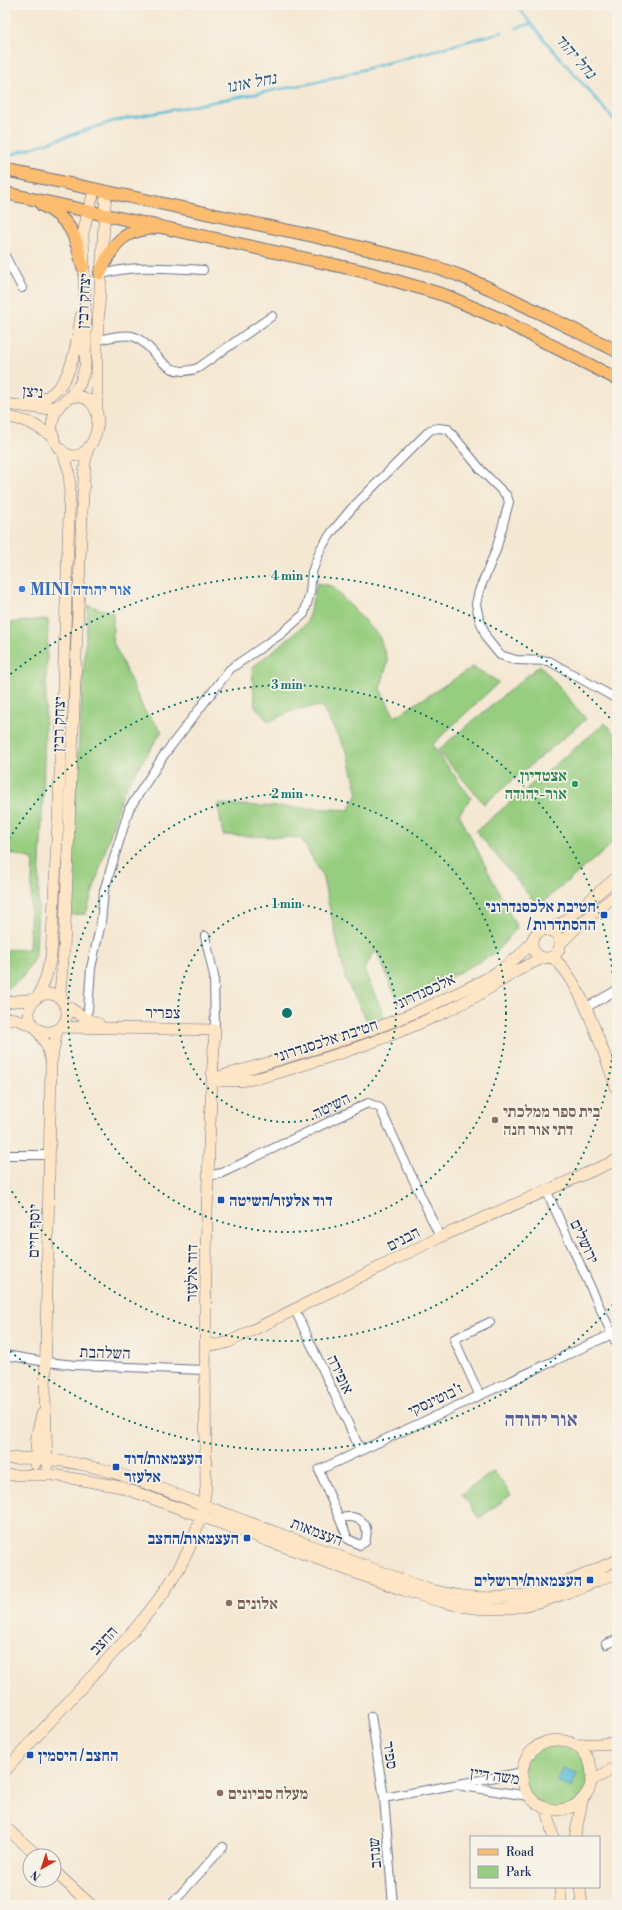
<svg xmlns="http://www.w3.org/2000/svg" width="622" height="1910" font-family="'Libre Bodoni','Frank Ruhl Libre',serif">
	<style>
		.green { fill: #97cd7f; stroke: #597e6e }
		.water { fill: #58bcd6; stroke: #3a769a }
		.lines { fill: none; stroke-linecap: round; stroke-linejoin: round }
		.stream { stroke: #58bcd6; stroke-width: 2.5 }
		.street-casing { stroke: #677087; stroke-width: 10 }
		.secondary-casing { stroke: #677087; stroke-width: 12 }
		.primary-casing { stroke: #677087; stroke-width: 14 }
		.street { stroke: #fff; stroke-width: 8 }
		.secondary { stroke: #fee5c5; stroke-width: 11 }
		.primary { stroke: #fcbd6f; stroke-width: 12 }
		.ring { fill: none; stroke: #0f766e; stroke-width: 2; stroke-dasharray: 2 4 }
		.shop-dot { fill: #3f7fe0; stroke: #f7f3e8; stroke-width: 1.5 }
		.leisure-dot { fill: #2e9e5b; stroke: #f7f3e8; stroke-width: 1.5 }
		.transit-dot { fill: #1a4fb4; stroke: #f7f3e8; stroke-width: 1.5 }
		.education-dot { fill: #8d6e63; stroke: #f7f3e8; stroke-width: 1.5 }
		.labels { text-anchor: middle; stroke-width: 3.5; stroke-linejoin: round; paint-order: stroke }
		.street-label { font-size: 16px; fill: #1b2f5e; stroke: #f7f3e8 }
		.shop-label { font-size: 16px; font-weight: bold; fill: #366cbe; stroke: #f7f3e8; text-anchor: start }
		.leisure-label { font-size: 16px; font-weight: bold; fill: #27864d; stroke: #f7f3e8; text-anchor: end }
		.transit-label { font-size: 16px; font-weight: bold; fill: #164399; stroke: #f7f3e8; text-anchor: end }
		.education-label { font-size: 16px; font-weight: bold; fill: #785e54; stroke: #f7f3e8; text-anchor: start }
		.water-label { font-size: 17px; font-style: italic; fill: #2d5982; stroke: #f7f3e8 }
		.district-label { font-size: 20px; font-weight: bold; fill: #585f93; stroke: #f7f3e8 }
		.centre { fill: #0f766e; stroke: #f7f3e8; stroke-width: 2 }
		.ring-label { font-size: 12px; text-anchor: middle; font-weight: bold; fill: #0f766e; stroke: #f7f3e8; stroke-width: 3.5; stroke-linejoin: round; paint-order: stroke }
	</style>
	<rect width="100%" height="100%" fill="#f7f3e8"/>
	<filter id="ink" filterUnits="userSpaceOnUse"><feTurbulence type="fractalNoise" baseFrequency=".025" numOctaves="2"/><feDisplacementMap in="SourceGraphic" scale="8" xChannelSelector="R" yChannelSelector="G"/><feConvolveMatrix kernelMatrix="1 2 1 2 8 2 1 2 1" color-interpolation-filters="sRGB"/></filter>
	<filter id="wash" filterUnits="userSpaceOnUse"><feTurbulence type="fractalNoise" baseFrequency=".012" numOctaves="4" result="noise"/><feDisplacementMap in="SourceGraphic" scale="16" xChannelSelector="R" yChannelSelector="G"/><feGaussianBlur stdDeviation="0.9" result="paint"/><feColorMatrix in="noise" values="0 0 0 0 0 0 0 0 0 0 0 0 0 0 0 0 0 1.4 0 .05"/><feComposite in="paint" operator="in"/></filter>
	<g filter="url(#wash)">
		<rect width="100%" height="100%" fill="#f5e8d3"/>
		<path class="green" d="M317,583L332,586L379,636L388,661L380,689L395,717L473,667L499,682L432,745L471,798L459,814L517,928L494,954L399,1004L376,950L364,970L386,1020L370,1026L346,980L322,875L301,838L223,835L218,804L349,810L358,794L348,754L321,706L297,709L268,722L255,706L252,668L307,623Z
			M88,605L113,613V642L144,710L162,731L123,792L86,914L67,915Z
			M5,619L10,623L45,619L48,620L43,797L36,950C32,966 21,984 5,989V950L29,949L33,859L5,852Z
			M540,665L586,719L484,804L438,750Z
			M605,723L617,737V840L538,906L476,831Z
			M494,1471L511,1495L479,1518L462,1494Z
			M523 1775a34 34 0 1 1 68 0a34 34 0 1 1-68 0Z"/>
		<path class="water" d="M563,1768L577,1773L572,1788L557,1782Z"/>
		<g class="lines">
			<path class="stream" d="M516,5L547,43L617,123
				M516,28L531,24
				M5,153L10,155L114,121L317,82L502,32"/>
		</g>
	</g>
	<g filter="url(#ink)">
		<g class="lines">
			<g class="street-casing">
				<path id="street" d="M5,256L22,288
					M100,275C132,264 170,268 203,270
					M97,340C108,338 122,334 132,336C156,343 161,382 198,368L272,316
					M205,936L214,976L215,1030
					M585,1008L617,990
					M83,1022L88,1010L91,968L101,923L104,891L129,809L164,755L230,669L281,634L304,614L310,593L312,572L321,548L332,532L352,508L430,430L438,428L448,429L481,470L507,496L509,502L496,550L479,591L476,604L479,618L487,639L500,655L516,660L549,661L617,699
					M6,1155H50
					M208,1176L222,1173L368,1103L380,1108L440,1237
					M547,1192L617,1345
					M295,1310L360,1449
					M5,1355L46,1362L75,1365L205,1370
					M479,1394L454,1339L490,1322
					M340,1518C358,1514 371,1522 365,1542L360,1545L348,1539L319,1470L612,1334
					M606,1644L617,1640
					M371,1716L384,1798L393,1905
					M462,1786L529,1796
					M384,1798L523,1772
					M171,1905L223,1847"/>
			</g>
			<g class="secondary-casing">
				<path id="secondary" d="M75,396C115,398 95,464 69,455C43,446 48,402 75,396Z
					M69,397L80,384L85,367L86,333L83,234L88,212L95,189
					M5,404L46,409L59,405
					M21,406C71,399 74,358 81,316
					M97,413V340L106,191
					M5,416L29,422L54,437
					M532 944a14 14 0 1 1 28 0a14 14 0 1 1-28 0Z
					M548,930L565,921L617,877
					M560,944L575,929L617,894
					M551,957C580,974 604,1056 617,1089
					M29 1013a19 19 0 1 1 38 0a19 19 0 1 1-38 0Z
					M38,997L46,977L51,957L59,801L70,487L69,471L62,450
					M5,1002L36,999
					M63,1002L60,992L64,949L82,512L85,463L88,448
					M64,1004L86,1019L99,1024
					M5,1018L16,1019L35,1027
					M36,1028L47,1046L50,1058
					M215,1078C296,1055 376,1033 451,996C480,983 511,967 531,943
					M212,1079C244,1086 273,1074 303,1065C360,1048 415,1028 467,1001C492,989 519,966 544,958
					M206,1344L218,1345L229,1342L440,1237L617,1160
					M5,1459C83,1452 160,1489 232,1516C297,1540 362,1565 427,1589C456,1596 486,1601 516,1596C551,1592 585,1574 617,1560
					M35,1464L37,1434L42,1414
					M47,1466L45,1398L51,1064L57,1030
					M5,1475H54L121,1487L400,1589C428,1598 457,1608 486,1609C532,1611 575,1589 617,1573
					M522 1775a35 35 0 1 1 70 0a35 35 0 1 1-70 0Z
					M575,1745L617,1743
					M5,1771C35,1738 65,1705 95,1673C145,1618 198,1565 206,1487C204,1334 205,1182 215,1030L61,1027
					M592,1780L617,1767
					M547,1809L553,1837
					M5,1827L38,1856
					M575,1837L582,1801
					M54,1871L91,1905
					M560,1887L561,1905
					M580,1887L582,1905"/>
			</g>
			<g class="primary-casing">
				<path id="primary" d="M5,170L313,236L424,263L458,275L491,289L617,351
					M5,193L362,271L444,295L500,319L617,379
					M42,205C73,221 75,236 83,267
					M100,273C113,245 120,231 153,228"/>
			</g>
			<use href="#street" class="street"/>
			<use href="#secondary" class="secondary"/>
			<use href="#primary" class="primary"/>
		</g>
	</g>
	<g class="ring">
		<circle cx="287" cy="1013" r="109"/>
		<circle cx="287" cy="1013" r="219"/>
		<path d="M6 844A328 328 0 1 1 6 1182"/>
		<path d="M617 1300A437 437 0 0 1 6 1348M6 678A437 437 0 0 1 617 726"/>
	</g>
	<circle class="shop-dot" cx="22" cy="589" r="4"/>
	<circle class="leisure-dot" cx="575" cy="784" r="4"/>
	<g class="transit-dot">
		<rect x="600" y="911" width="8" height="8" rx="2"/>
		<rect x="217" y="1196" width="8" height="8" rx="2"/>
		<rect x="112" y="1463" width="8" height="8" rx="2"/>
		<rect x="243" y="1534" width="8" height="8" rx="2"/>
		<rect x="586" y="1576" width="8" height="8" rx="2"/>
		<rect x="26" y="1751" width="8" height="8" rx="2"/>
	</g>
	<g class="education-dot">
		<circle cx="495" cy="1120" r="4"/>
		<circle cx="229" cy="1603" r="4"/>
		<circle cx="220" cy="1793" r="4"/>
	</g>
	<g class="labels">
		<g class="street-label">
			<text transform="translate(83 301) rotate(-87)" y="6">יצחק רבין</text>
			<text transform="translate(33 391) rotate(5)" y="6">ניצן</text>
			<text transform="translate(58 724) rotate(-88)" y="6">יצחק רבין</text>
			<text transform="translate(424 991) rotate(-25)" y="6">אלכסנדרוני</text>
			<text transform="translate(163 1012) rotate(1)" y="6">צפריר</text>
			<text transform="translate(326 1040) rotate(-18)" y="6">חטיבת אלכסנדרוני</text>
			<text transform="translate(331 1105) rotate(-26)" y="6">השיטה</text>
			<text transform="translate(33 1231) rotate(-89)" y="6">יוסף חיים</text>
			<text transform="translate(403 1238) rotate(-27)" y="6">הבנים</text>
			<text transform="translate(585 1241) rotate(65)" y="6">ירושלים</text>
			<text transform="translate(191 1273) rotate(-89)" y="6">דוד אלעזר</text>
			<text transform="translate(105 1352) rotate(2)" y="6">השלהבת</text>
			<text transform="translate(341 1374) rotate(65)" y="6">אופירה</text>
			<text transform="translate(435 1399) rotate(-25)" y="6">ז'בוטינסקי</text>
			<text transform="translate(317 1531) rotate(21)" y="6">העצמאות</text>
			<text transform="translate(103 1640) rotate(-47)" y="6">החצב</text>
			<text transform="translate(391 1755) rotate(81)" y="6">ספיר</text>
			<text transform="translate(495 1775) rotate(8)" y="6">משה דיין</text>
			<text transform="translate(374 1853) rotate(-95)" y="6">שנהב</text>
		</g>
		<g class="shop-label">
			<text x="30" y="595">MINI אור יהודה</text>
		</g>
		<g class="leisure-label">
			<text x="567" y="781">אצטדיון<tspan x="567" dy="18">אור-יהודה</tspan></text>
		</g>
		<g class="transit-label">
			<text x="596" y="912">חטיבת אלכסנדרוני<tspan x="596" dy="18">/ ההסתדרות</tspan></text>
			<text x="229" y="1206" text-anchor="start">דוד אלעזר/השיטה</text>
			<text x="124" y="1464" text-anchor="start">העצמאות/דוד<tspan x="124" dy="18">אלעזר</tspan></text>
			<text x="239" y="1544">העצמאות/החצב</text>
			<text x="582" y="1586">העצמאות/ירושלים</text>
			<text x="38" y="1761" text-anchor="start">החצב / היסמין</text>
		</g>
		<g class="education-label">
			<text x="503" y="1117">בית ספר ממלכתי<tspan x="503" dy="18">דתי אור חנה</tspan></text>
			<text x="237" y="1609">אלונים</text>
			<text x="228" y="1799">מעלה סביונים</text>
		</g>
		<g class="water-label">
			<text transform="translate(576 56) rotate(49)" y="6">נחל יהוד</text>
			<text transform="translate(251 82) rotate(-11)" y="6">נחל אונו</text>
		</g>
		<g class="district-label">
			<text x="541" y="1426">אור יהודה</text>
		</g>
	</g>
	<circle cx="287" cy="1013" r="6" class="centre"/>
	<g class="ring-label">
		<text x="287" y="580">4 min</text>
		<text x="287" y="689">3 min</text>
		<text x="287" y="798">2 min</text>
		<text x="287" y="908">1 min</text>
	</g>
	<rect width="622" height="1910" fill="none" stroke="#f7f3e8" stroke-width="20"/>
	<rect x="470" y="1836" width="130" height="52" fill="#f7f3e8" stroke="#9fa5b1"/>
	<rect x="478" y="1849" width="20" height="6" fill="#fcbd6f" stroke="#9fa5b1"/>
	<text x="506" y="1856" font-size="12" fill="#1b2f5e">Road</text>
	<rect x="478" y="1866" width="20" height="12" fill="#97cd7f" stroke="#9fa5b1"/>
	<text x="506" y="1876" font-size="12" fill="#1b2f5e">Park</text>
	<g transform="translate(42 1868) rotate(219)"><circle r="19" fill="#f7f3e8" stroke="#9fa5b1"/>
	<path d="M0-3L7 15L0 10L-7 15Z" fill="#c8321e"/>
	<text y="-6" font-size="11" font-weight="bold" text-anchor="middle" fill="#1b2f5e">N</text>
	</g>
</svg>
